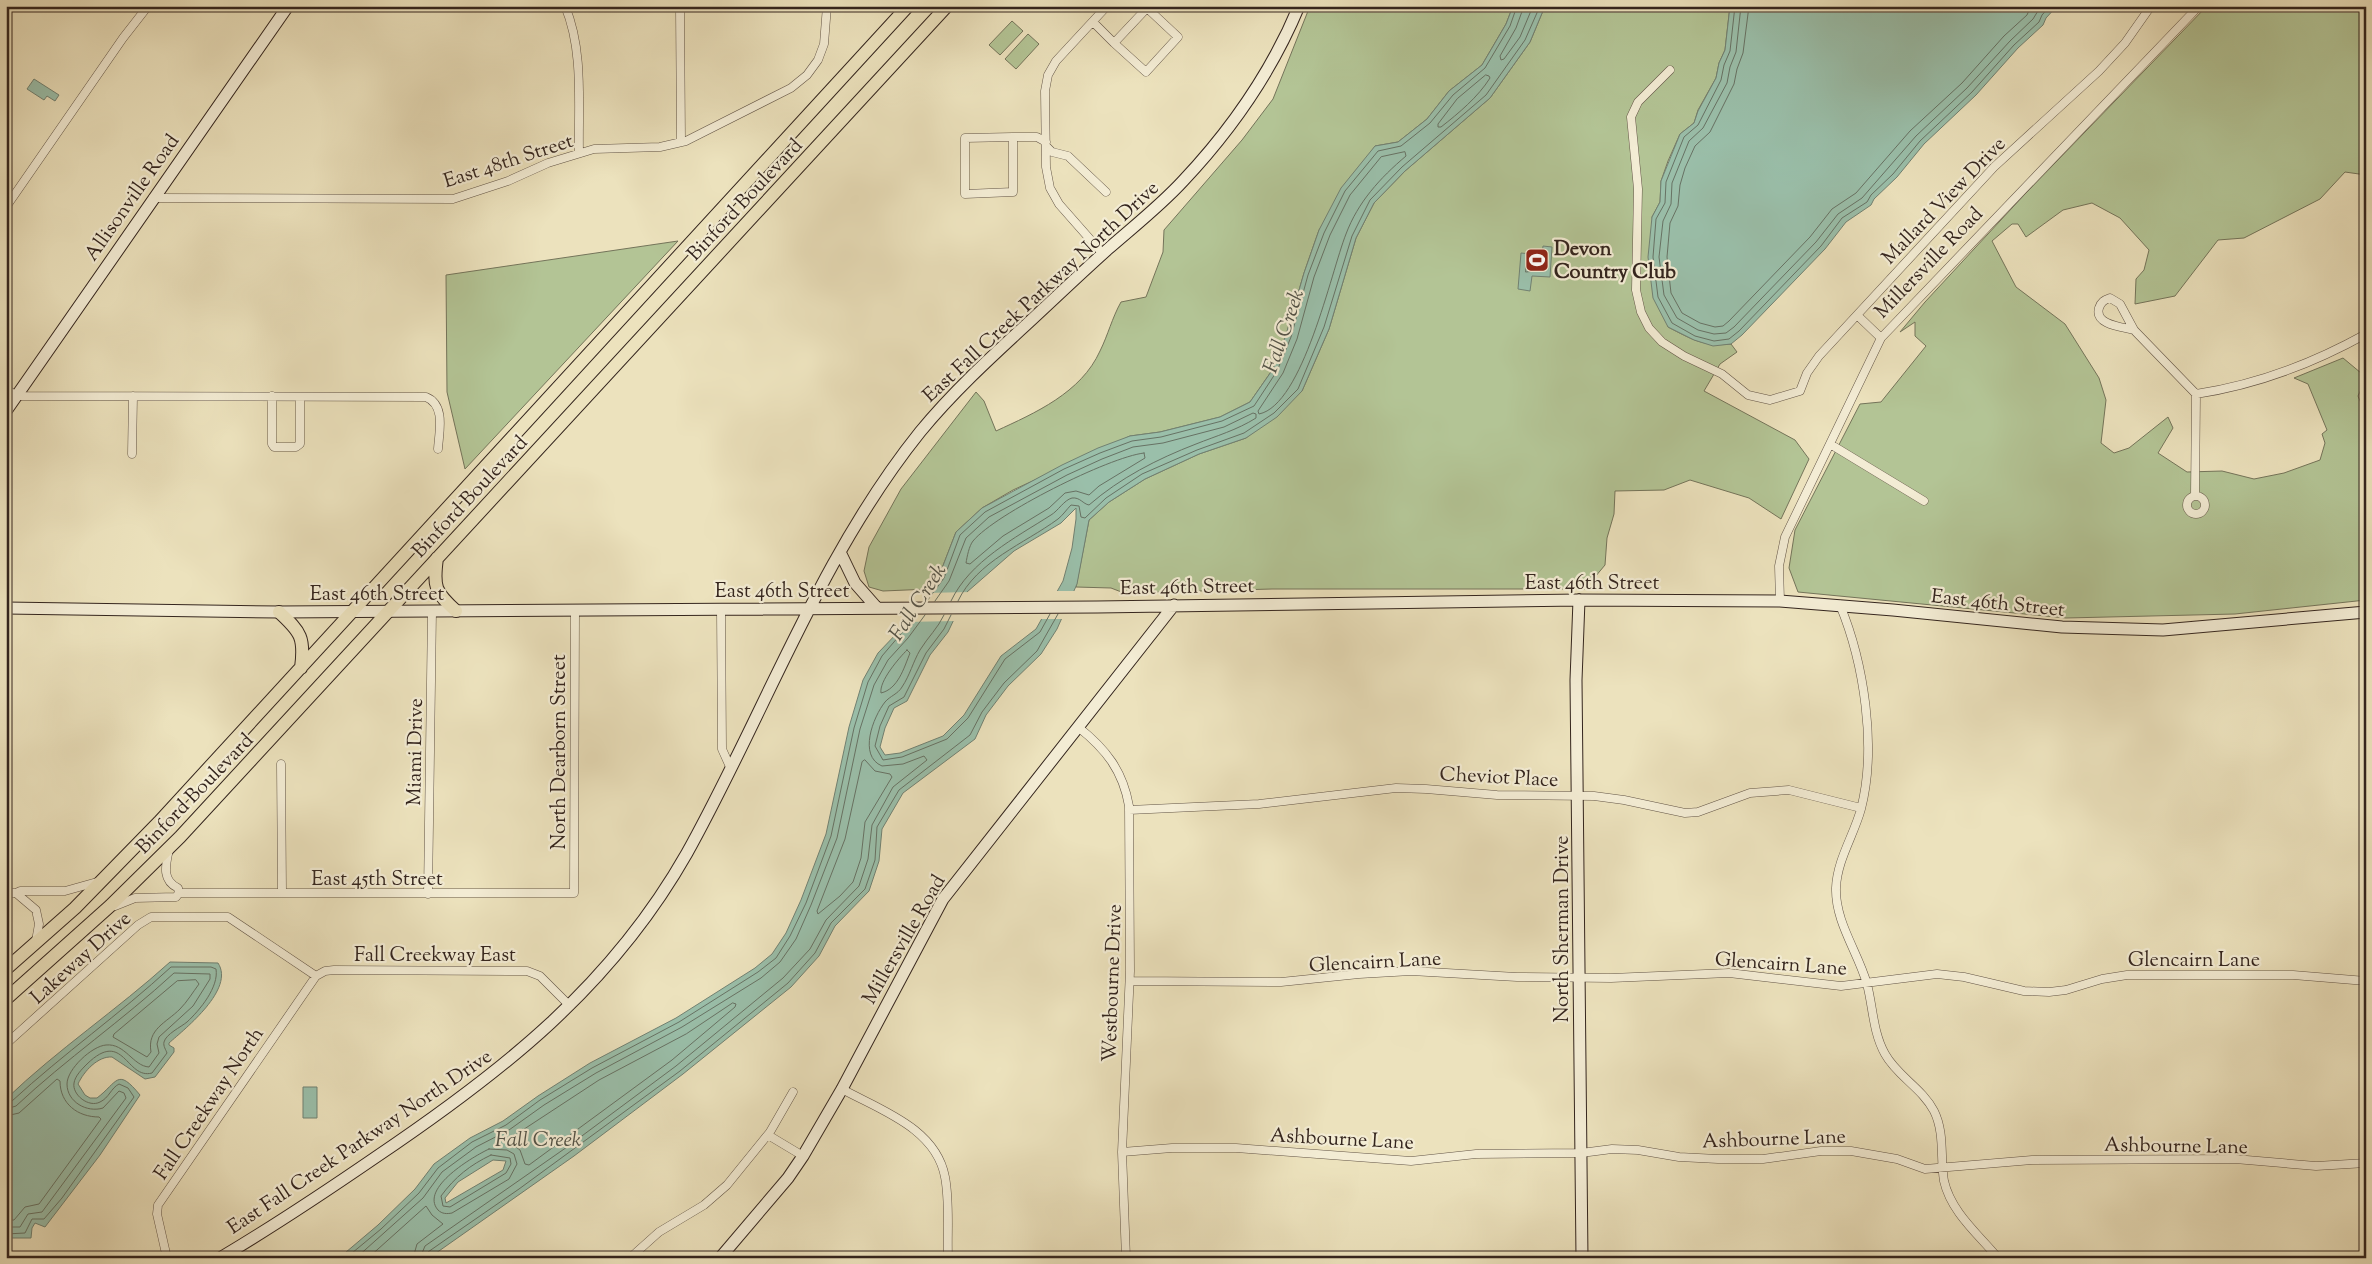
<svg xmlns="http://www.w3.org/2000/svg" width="2372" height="1264" font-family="'Sorts Mill Goudy',serif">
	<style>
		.green { fill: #b3c495; stroke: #74745a }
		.water { fill: #9abfaa; stroke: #718172; fill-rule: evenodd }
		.pier { fill: #ece2bd }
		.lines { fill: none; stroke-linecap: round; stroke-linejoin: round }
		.shore { stroke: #677264; stroke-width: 1 }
		.street-casing { stroke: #625446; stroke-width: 9 }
		.secondary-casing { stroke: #34251e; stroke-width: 13 }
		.primary-casing { stroke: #34251e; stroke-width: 14 }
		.street { stroke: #f3ecd4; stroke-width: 8 }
		.secondary { stroke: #f3ecd4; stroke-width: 11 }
		.primary { stroke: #ece2bd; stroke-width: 12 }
		.labels { text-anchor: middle; stroke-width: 4.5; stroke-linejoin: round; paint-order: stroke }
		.street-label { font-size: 20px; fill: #34251e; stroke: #f3ecd4 }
		.poi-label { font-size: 20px; font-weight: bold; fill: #34251e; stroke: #f3ecd4; text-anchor: start }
		.water-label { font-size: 21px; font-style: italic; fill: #535348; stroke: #f3ecd4 }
	</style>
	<rect width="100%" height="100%" fill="#ece2bd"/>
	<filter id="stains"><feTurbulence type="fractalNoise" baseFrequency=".004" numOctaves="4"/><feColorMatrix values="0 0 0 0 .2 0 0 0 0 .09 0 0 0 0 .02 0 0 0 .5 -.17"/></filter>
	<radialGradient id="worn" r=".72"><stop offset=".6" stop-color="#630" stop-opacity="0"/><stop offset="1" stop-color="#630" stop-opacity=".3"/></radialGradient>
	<path class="green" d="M1310,6H1513L1506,24L1482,65L1449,91L1427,119L1398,142L1375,146L1319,230L1304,273L1286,335L1273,369L1250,402L1220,417L1160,432L1130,436L1013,490L982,508L956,532L939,576L930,589L883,591L869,587L864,571L869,547L901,489L976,392L984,401L996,431C1035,413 1081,393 1100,351C1108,335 1112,318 1121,302L1146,297L1163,252L1164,230L1242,140L1273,99Z
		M1545,6H1730L1725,50L1719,63L1716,78L1698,110L1694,123L1680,134L1668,161L1661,181L1660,202L1652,217L1668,327C1691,339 1704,347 1731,344L1737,352L1720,364L1704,391L1795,440L1809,459L1781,519L1749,498L1690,480L1664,490L1615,491L1614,514L1607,538L1605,565L1585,589H1272L1124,593L1111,588L1076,587L1089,520L1109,502L1145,479L1199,454L1246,438L1302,391L1329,329L1356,238L1374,203L1405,171L1490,98L1530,42Z
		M2207,6H2366V175L2345,172L2320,199L2244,238L2218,240L2175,296L2135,304L2136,279L2144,270L2149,250L2120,218L2092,203L2063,210L2026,237L2018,224H2012L1992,241L2016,287L2065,324L2099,378L2106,400L2101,443L2114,453L2129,448L2168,417L2173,428L2158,453L2187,472L2222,471L2254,479L2284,473L2320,460L2325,443L2322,434L2327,430L2308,384L2294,378L2343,358L2361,373L2366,371V379L2358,396L2366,415V600L2235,614L2066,618L1798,592L1789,568L1795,530L1860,404L1881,402L1926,346L1915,336V322L1900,332L1925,302L2025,194Z
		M1012,21L1023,31L1000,55L989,45Z
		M1028,34L1039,44L1016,69L1005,59Z
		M678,241L465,469L447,392L446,275Z"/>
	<path class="water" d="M1513,6H1545L1530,42L1490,98L1405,171L1374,203L1356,238L1329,329L1302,391L1277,417L1246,438L1199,454L1145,479L1109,502L1089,520L1077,584L1057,629L1041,654L1008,686L986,715L975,739L903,793L882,829L879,861L869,891L835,926L819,956L791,987L683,1074L574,1156L429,1258H339L378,1225L415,1189L434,1164L470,1138L503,1121L538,1096L590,1063L676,1018L755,968L772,954L786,933L801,900L826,834L849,727L863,680L878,653L899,631L939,576L956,532L982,508L1062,465L1098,448L1130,436L1160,432L1220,417L1250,402L1273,369L1286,335L1304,273L1319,230L1341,188L1375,146L1398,142L1427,119L1449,91L1482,65L1506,24ZM1076,508V519L1072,548L1063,581L1036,629L1001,656L964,715L943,736L900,753L885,755L880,747L885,728L894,708L907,701L930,655L948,632L967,592L1014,551L1061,523ZM493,1160L506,1161L503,1170L446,1203L445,1198L458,1182Z
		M1730,6H2057L2046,18L2043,25L2018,48L1976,95L1924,144L1897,177L1874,199L1871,205L1846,222L1825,249L1742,335L1731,344L1713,346L1694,340L1668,327L1653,298L1648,257L1652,217L1660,202L1661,181L1680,134L1694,123L1698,111L1716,78L1719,63L1725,50Z
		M34,79L59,95L55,101L47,96L44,100L27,89Z
		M1543,246L1552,247L1550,277L1532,276L1530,291L1518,289L1521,253L1542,255Z
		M170,962L218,963C235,989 186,1028 169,1043V1045L174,1048V1052L155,1077L145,1079L112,1057C98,1056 84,1071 78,1084L85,1095L90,1098H97C118,1082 117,1067 140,1095L100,1155L45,1227L35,1223L32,1228L31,1238H6V1099C58,1049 117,1010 170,962Z
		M303,1087H317V1118H303Z"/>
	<path class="pier" d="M1055,591H1077L1064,619H1039Z
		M971,592L956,621L903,622L924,593Z"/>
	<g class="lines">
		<path class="shore" d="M1524,6L1516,28L1500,56L1501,60L1504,59L1520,37L1533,6
			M1735,6L1730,51L1724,65L1721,80L1698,125L1684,137L1666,182L1665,203L1656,219L1653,257L1658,297L1672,323L1695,336L1714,341L1729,339L1739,331L1821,246L1842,218L1867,202L1871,195L1893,174L1920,141L1972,92L2014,45L2039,22L2042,15L2050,6
			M1741,6L1736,52L1730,67L1727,83L1703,128L1689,141L1672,183L1671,204L1663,221L1659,257L1664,295L1677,318L1698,330L1714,334L1726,333L1734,327L1816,242L1838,214L1862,198L1916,136L1967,88L2010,41L2033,19L2041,6
			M1749,6L1743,53L1737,69L1734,84L1710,132L1695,146L1685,168L1680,185L1678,206L1670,223L1667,257L1671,293L1682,313L1700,323L1715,327L1723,326L1729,321L1810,237L1832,209L1856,193L1910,131L1962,83L2004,36L2027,15L2031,6
			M1486,75L1489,76L1490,78C1478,97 1459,113 1441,127H1438V124L1457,99Z
			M1405,152L1406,156C1380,178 1358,202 1346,234C1331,272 1303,405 1259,414L1258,411L1283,373L1297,339L1314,277L1330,235L1350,195L1381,157Z
			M1527,259L1545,260V270L1526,272Z
			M1144,453L1145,458L1099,486L1089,495L1076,491L1065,493L1049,508L1003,536L970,564L966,563C967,557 969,546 973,541C995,514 1109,457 1144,453Z
			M927,601L944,578L960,535L985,512L1064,469L1100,453L1132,441L1161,437L1222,421L1254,406L1277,371L1291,337L1308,275L1324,233L1345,191L1378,151L1401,146L1430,123L1453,95L1485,68L1510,26L1517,6
			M935,601L949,581L966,538L989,517L1067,475L1102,459L1133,447L1163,443L1224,427L1253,413L1256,414V418C1237,430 1216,436 1196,444C1157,459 1120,478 1089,505C1083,504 1080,497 1072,498C1064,500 1058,511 1051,515C1015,538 970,561 951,601
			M958,601C977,561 1024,544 1058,519C1063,515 1067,509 1071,505L1079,506L1081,517L1085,518L1106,498L1142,474L1197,450L1244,433L1274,413L1298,389L1324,327L1352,236L1370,200L1402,167L1486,95L1525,40L1540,6
			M951,615L944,629L926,653L904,697L889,706L880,726L875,746L883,760L902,757L947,739L968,718L1005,659L1040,632L1050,614
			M907,650L910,653C904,668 898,689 881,693C879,681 899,658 907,650Z
			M865,760L875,771L890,774L892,777L865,822L861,858L853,882L840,896L818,914L817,911L845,839L862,762Z
			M196,980L199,984C193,992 187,1002 180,1009C166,1023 147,1029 151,1052L147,1057L113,1037L114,1034L177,981Z
			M733,1003L736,1004L735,1007L672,1060L529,1165L525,1164L520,1150L509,1142V1139L599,1080L686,1034Z
			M6,1102L12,1101C63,1054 120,1014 171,967H211L216,969C219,987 200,1010 187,1022C181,1027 166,1034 164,1042C163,1046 166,1050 167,1053L152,1073C126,1080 124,1028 87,1064C82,1069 75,1076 74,1083C72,1095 89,1108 100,1102C109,1098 111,1088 119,1084L128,1088L134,1097L62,1198L44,1219H32L25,1233L6,1234
			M6,1109L16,1106C66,1059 123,1020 174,973L210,974V979L193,1006L159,1037L157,1044L159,1053L149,1067C133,1066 125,1043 106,1045C92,1046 67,1069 67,1084C67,1102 87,1113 103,1108L119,1091L124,1093L126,1098L42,1212L28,1214L20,1227H6
			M6,1116L19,1113L57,1079L60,1081C60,1104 78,1117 99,1117L101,1119L39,1204L25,1207L14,1220H6
			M489,1149L507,1150L514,1154L517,1164L509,1179L452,1213C447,1214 442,1214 438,1210C419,1188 474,1156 489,1149Z
			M491,1155L510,1158L511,1164L506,1173L450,1207L443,1206L441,1196C455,1177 470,1165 491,1155Z
			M346,1258L381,1229L419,1193L438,1168L472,1142L506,1125L540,1100L592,1068L679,1022L758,972L776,958L790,936L806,903L831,836L854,728L868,682L882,656L917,615
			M356,1258L423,1198L442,1172L476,1147L509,1130L544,1105L596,1073L682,1027L761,978L780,962L796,939L811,905L837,838L860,729L874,685L888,660L908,638L925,615
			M368,1258L426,1206L432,1215L443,1224L417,1244L413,1258
			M420,1258L425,1246L567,1147L676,1066L783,978L810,949L826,920L859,886L868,859L872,825L893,787L927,760L924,756L903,764L882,766C858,756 873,717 885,702C890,696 898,694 902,687C910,675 913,662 920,650C928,637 938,628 944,615
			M427,1258L428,1252L448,1238L519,1189L680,1071L788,983L815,953L831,923L865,889L875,860L877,827L899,790L970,735L982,712L1004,683L1037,651L1058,614"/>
		<g class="street-casing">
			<path id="street" d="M565,6C584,51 578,105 579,153
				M680,6L681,142
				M1147,8L1178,37L1146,72L1114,43Z
				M1093,22L1114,43
				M1670,70L1638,102L1631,117L1638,189L1636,290L1641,312L1649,328L1662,342L1684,356L1722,374L1748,395L1770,400L1800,391L1807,373L1819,356L1994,167L2099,71L2125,43L2151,6
				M1013,137V192L965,194V138Z
				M1013,137H1037L1046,142
				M1046,146L1052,152L1068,156L1106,192
				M153,198L453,199L508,181L548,163L594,149L660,147L686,141L791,88L807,75L818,60L824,44L827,6
				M6,207L123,38L148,6
				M1103,254L1059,204L1050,188L1046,167L1045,91L1048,75L1056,61L1107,6
				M2110,298L2120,304L2134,330C2123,327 2094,325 2099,308C2101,302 2104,300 2110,298Z
				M1857,315L1881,338
				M2134,330L2196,394
				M6,389L17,396L426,397C446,405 439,432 438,449
				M2196,394C2256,385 2312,364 2366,334
				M272,396V444L274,447H296L300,444V397
				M1830,444L1924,501
				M132,454L133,396
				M2187 505a9 9 0 1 1 18 0a9 9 0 1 1-18 0Z
				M2195,496L2196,394
				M1780,601L1779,566L1785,537L1881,338L2199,6
				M1840,605C1864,663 1877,747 1861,809C1854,835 1837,860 1836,888C1835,922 1858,952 1867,984C1873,1007 1873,1033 1885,1054C1897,1076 1922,1088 1934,1111C1945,1133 1940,1158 1944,1181C1951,1212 1978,1234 1998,1258
				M721,609L722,749L731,769
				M1078,727C1106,749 1123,771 1129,806L1130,971L1122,1152L1126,1258
				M281,764L282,893
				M1129,810L1259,804L1396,788L1426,789L1497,795L1594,796L1624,800L1685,813L1698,812L1750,793L1789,790L1861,808
				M169,849C166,864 161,880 178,888L179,893
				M6,893H16L20,891H65L97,882
				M16,893L36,910L39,924L36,941
				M428,894L432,611
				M115,906L135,898L176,897L179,893H574L575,610
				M1130,981L1281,982L1359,974L1411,971L1517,977L1611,978L1729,973L1841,986L1937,974L1964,977L2024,991L2049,992L2066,990L2102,979L2127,975H2293L2366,981
				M6,1044L138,925L151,917H228L316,976
				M842,1089C880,1110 936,1128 945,1177C950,1203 947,1232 948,1258
				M768,1135L803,1156
				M1122,1152L1172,1148H1236L1411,1161L1476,1154L1581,1153L1612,1149L1638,1150L1679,1157L1718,1159H1763L1821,1151H1851L1897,1159L1925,1169L2032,1160L2235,1159L2316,1166L2366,1163
				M167,1258L157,1214L158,1205L316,976L325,971L334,970L527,971L540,976L570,1006
				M630,1258L659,1232L704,1205L727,1185L770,1132L793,1092"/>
		</g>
		<g class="secondary-casing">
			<path id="secondary" d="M6,411L288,6
				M840,552L855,583L877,608
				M1579,600L1576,680L1582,1258
				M6,608L279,612L1097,607L1579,600L1780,601L1893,610L2062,627L2163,630L2366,612
				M220,1258C274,1226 325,1192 376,1157C502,1072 611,987 687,853C765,713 819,558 920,432C952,393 990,358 1027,324C1054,299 1080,274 1108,249C1133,227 1160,206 1183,181C1231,130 1272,71 1299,6
				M720,1258L788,1178L803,1156L842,1089L943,899L1174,605"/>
		</g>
		<g class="primary-casing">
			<path id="primary" d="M437,558C433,587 435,592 456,611
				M279,612C301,632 305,638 301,668
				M6,969L75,908L159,822L908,6
				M6,999L110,906L180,837L947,6"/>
		</g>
		<use href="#street" class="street"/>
		<use href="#secondary" class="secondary"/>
		<use href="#primary" class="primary"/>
	</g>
	<defs>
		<g id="stadium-square" transform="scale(1.25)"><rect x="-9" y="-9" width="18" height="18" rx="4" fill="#8f2418" stroke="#f3ecd4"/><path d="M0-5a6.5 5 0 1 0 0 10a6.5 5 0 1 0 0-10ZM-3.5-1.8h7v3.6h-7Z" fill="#fff"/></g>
	</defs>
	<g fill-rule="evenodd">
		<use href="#stadium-square" x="1537" y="260"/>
	</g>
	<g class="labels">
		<g class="street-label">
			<text transform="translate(508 160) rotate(-18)" y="7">East 48th Street</text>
			<text transform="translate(131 197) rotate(-55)" y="7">Allisonville Road</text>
			<text transform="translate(744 199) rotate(-47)" y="7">Binford Boulevard</text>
			<text transform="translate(1943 200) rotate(-46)" y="7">Mallard View Drive</text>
			<text transform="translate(1928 262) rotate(-46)" y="7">Millersville Road</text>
			<text transform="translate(1040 291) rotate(-43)" y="7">East Fall Creek Parkway North Drive</text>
			<text transform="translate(469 496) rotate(-47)" y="7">Binford Boulevard</text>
			<text x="1592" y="589">East 46th Street</text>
			<text transform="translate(1187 586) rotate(-1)" y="7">East 46th Street</text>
			<text x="782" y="597">East 46th Street</text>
			<text x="377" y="600">East 46th Street</text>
			<text transform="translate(1998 602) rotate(6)" y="7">East 46th Street</text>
			<text transform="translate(414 752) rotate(-89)" y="7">Miami Drive</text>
			<text transform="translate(558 752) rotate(-90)" y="7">North Dearborn Street</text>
			<text transform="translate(1499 776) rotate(3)" y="7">Cheviot Place</text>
			<text transform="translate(194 793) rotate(-46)" y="7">Binford Boulevard</text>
			<text x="377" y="885">East 45th Street</text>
			<text transform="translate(1561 929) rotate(-90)" y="7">North Sherman Drive</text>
			<text transform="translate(903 939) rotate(-60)" y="7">Millersville Road</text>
			<text x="435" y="961">Fall Creekway East</text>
			<text transform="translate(80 957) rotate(-42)" y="7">Lakeway Drive</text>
			<text x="2194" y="966">Glencairn Lane</text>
			<text transform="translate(1375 961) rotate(-3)" y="7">Glencairn Lane</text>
			<text transform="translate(1781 963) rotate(4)" y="7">Glencairn Lane</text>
			<text transform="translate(1111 983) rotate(-88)" y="7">Westbourne Drive</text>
			<text transform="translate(208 1103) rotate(-56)" y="7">Fall Creekway North</text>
			<text transform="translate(1342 1138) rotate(3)" y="7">Ashbourne Lane</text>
			<text transform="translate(1774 1138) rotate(-2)" y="7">Ashbourne Lane</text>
			<text transform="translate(359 1141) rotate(-34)" y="7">East Fall Creek Parkway North Drive</text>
			<text transform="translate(2176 1145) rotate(1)" y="7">Ashbourne Lane</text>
		</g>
		<g class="poi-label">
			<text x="1554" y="255">Devon<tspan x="1554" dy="23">Country Club</tspan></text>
		</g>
		<g class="water-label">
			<text transform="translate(1283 331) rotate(-71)" y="7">Fall Creek</text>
			<text transform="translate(917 602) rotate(-57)" y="7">Fall Creek</text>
			<text x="538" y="1146">Fall Creek</text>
		</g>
	</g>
	<rect width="2372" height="1264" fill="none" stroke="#ece2bd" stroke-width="25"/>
	<rect x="8" y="8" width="2357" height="1249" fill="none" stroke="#34251e" stroke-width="2.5"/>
	<rect x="12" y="12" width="2347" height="1239" fill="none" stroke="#34251e"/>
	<rect width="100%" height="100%" filter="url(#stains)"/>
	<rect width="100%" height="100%" fill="url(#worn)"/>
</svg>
